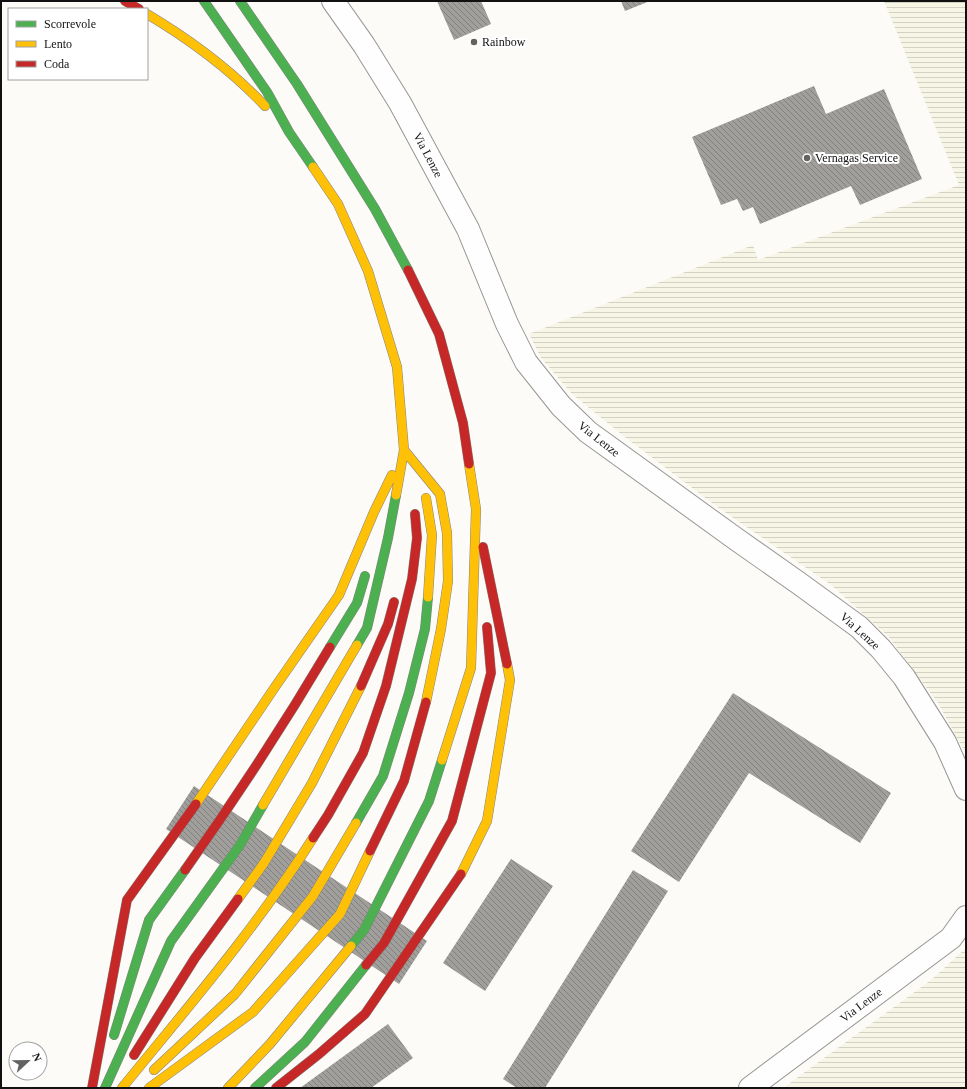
<svg xmlns="http://www.w3.org/2000/svg" width="967" height="1089" font-family="Georgia,serif">
	<style>
		.farmland { fill: url(#farmland-rules) }
		.building { fill: url(#building-back-hatch) }
		.lines { fill: none; stroke-linecap: round; stroke-linejoin: round }
		.street-casing { stroke: #979695; stroke-width: 24 }
		.fast-casing { stroke: #848482; stroke-width: 10 }
		.slow-casing { stroke: #848482; stroke-width: 10 }
		.jam-casing { stroke: #848482; stroke-width: 10 }
		.street { stroke: #fffefe; stroke-width: 22 }
		.fast { stroke: #4caf50; stroke-width: 9 }
		.slow { stroke: #ffc107; stroke-width: 9 }
		.jam { stroke: #c62828; stroke-width: 9 }
		.poi-dot { fill: #636362; stroke: #fff; stroke-width: 1.5 }
		.labels { text-anchor: middle; stroke-width: 4; stroke-linejoin: round; paint-order: stroke }
		.poi-label { font-size: 12px; fill: #111; stroke: #fff; text-anchor: start }
		.street-label { font-size: 12px; fill: #111; stroke: #fff }
	</style>
	<defs>
		<pattern id="farmland-rules" width="6" height="5" patternUnits="userSpaceOnUse"><rect width="6" height="5" fill="#f7f5e5"/><path d="M0 2.5h6" fill="none" stroke="#d3d1c3"/></pattern>
		<pattern id="building-back-hatch" width="6" height="6" patternUnits="userSpaceOnUse"><rect width="6" height="6" fill="#a09f9c"/><path d="M-1 5l2 2M0 0l6 6M5-1l2 2" fill="none" stroke="#81807e"/></pattern>
	</defs>
	<rect width="100%" height="100%" fill="#fcfbf7"/>
	<path class="farmland" d="M884,1H966V754L938,703L888,636L831,585L716,506L621,434L572,394L541,358L529,334L753,245L758,260L959,185Z
		M966,948V1088H783L931,980Z"/>
	<path class="building" d="M437,1H481L491,24L454,40Z
		M621,1H650L625,11Z
		M814,86L826,114L884,89L922,179L860,205L851,186L760,224L753,207L743,211L737,199L721,205L692,137Z
		M733,693L891,793L860,843L749,773L679,882L631,851Z
		M194,786L427,941L399,984L166,829Z
		M511,859L553,886L485,991L443,963Z
		M633,870L668,891L545,1088H517L503,1079Z
		M388,1024L413,1058L371,1088H300Z"/>
	<g class="lines">
		<g class="street-casing">
			<path id="street" d="M333,1L364,45L400,103L468,229L507,324L526,362L561,406L588,432L736,539L800,584L859,627L881,649L904,677L945,742L966,789
				M750,1088L951,938L966,917"/>
		</g>
		<g class="fast-casing">
			<path id="fast" d="M204,1L267,92L289,132L313,167
				M240,1L297,84L375,209L408,270
				M357,645L367,628L388,538L396,495
				M330,647L357,603L365,576
				M356,823L383,776L409,693L425,629L428,597
				M351,946L364,930L429,801L442,760
				M114,1035L149,920L185,870
				M105,1088L171,941L240,845L263,805
				M255,1088L305,1042L366,965"/>
		</g>
		<g class="slow-casing">
			<path id="slow" d="M147,14C189,39 231,70 265,106
				M313,167L338,204L368,271L397,367L404,450L396,495
				M404,450L440,494L447,533L448,581L441,629L426,702
				M426,498L432,535L428,597
				M442,760L471,668L476,509L469,464
				M196,804L275,687L339,595L374,512L392,475
				M263,805L357,645
				M461,874L487,821L510,680L507,664
				M238,899L264,863L312,783L361,686
				M154,1070L235,994L313,896L356,823
				M122,1088C188,1007 257,927 313,838
				M149,1088L253,1012L340,914L370,851
				M228,1088L270,1044L351,946"/>
		</g>
		<g class="jam-casing">
			<path id="jam" d="M125,1L139,9
				M408,270L439,334L463,423L469,464
				M483,547L507,664
				M361,686L388,624L394,602
				M313,838L328,815L363,753L386,686L412,579L417,538L415,514
				M370,851L404,781L426,702
				M185,870C236,798 285,723 330,647
				M366,965L384,943L452,821L491,673L487,627
				M134,1055L195,958L238,899
				M92,1088L127,900L196,804
				M276,1088L319,1054L365,1014L461,874"/>
		</g>
		<use href="#street" class="street"/>
		<use href="#fast" class="fast"/>
		<use href="#slow" class="slow"/>
		<use href="#jam" class="jam"/>
	</g>
	<g class="poi-dot">
		<circle cx="474" cy="42" r="4"/>
		<circle cx="807" cy="158" r="4"/>
	</g>
	<g class="labels">
		<g class="poi-label">
			<text x="482" y="46">Rainbow</text>
			<text x="815" y="162">Vernagas Service</text>
		</g>
		<g class="street-label">
			<text transform="translate(428 155) rotate(62)" y="4">Via Lenze</text>
			<text transform="translate(599 439) rotate(38)" y="4">Via Lenze</text>
			<text transform="translate(860 631) rotate(42)" y="4">Via Lenze</text>
			<text transform="translate(861 1005) rotate(-37)" y="4">Via Lenze</text>
		</g>
	</g>
	<rect width="967" height="1089" fill="none" stroke="#111111" stroke-width="4"/>
	<rect x="8" y="8" width="140" height="72" fill="#ffffff" stroke="#a0a0a0"/>
	<rect x="16" y="21" width="20" height="6" fill="#4caf50" stroke="#a0a0a0"/>
	<text x="44" y="28" font-size="12" fill="#111111">Scorrevole</text>
	<rect x="16" y="41" width="20" height="6" fill="#ffc107" stroke="#a0a0a0"/>
	<text x="44" y="48" font-size="12" fill="#111111">Lento</text>
	<rect x="16" y="61" width="20" height="6" fill="#c62828" stroke="#a0a0a0"/>
	<text x="44" y="68" font-size="12" fill="#111111">Coda</text>
	<g transform="translate(28 1061) rotate(68)"><circle r="19" fill="#ffffff" stroke="#a0a0a0"/>
	<path d="M0-3L7 15L0 10L-7 15Z" fill="#636362"/>
	<text y="-6" font-size="11" font-weight="bold" text-anchor="middle" fill="#111111">N</text>
	</g>
</svg>
